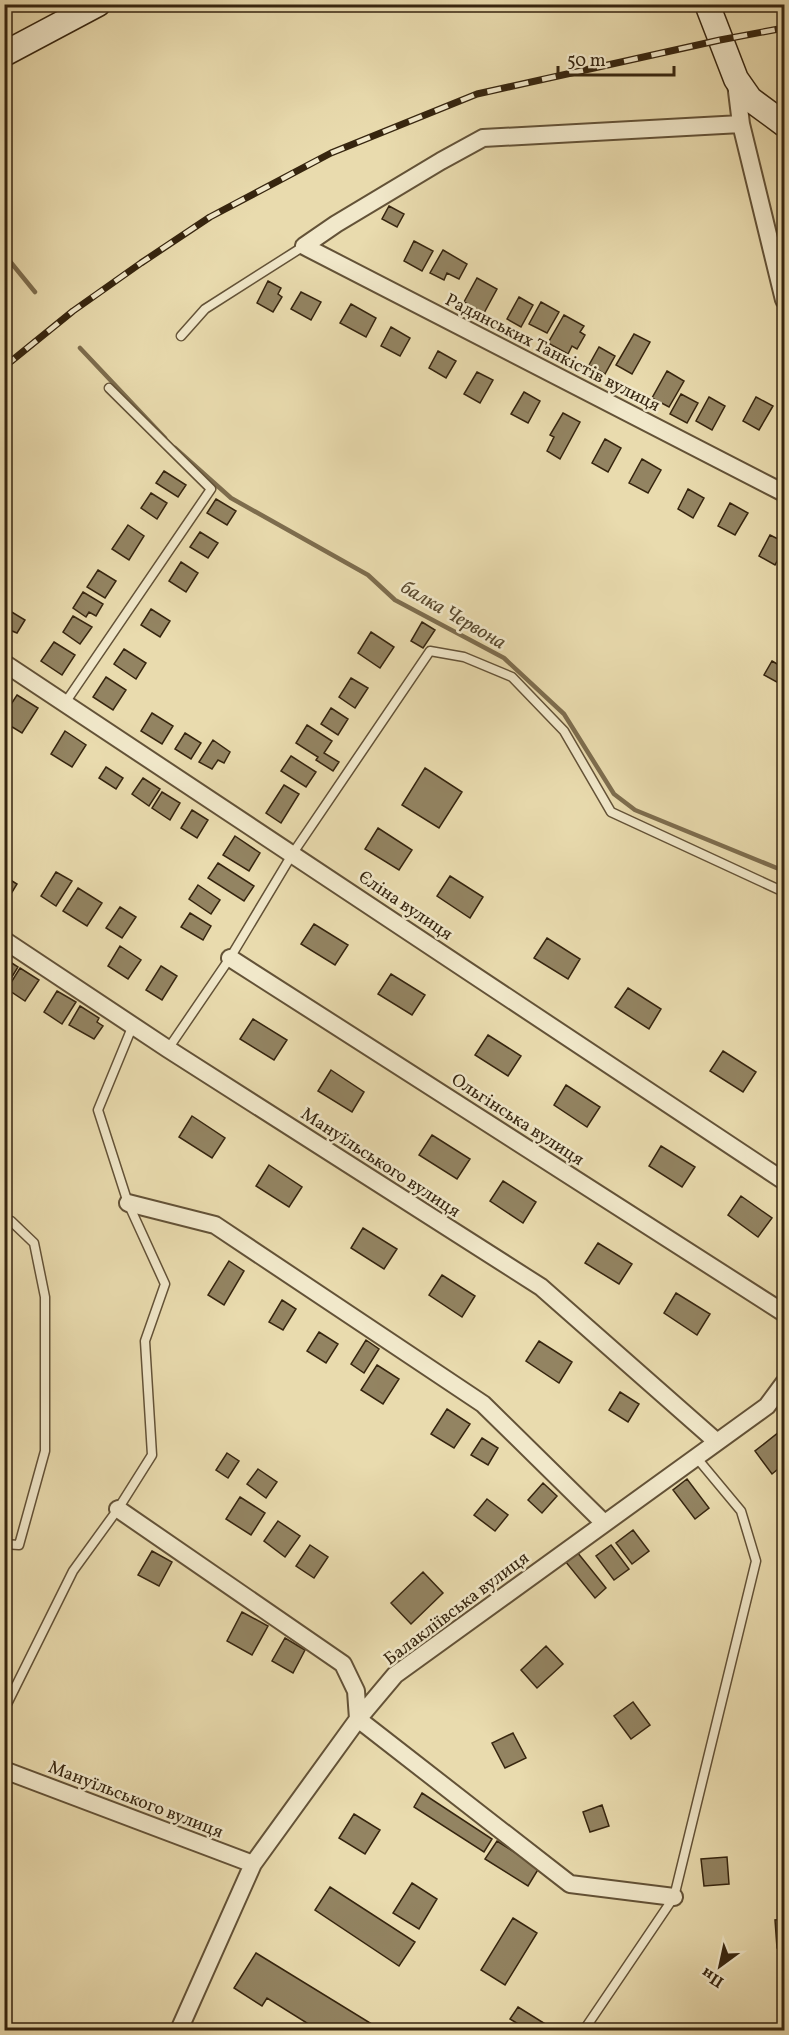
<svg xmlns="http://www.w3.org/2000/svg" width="789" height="2035" font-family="Vollkorn,serif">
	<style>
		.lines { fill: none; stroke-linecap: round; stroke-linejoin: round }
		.stream { stroke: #7d6d4e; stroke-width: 4.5 }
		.building { fill: #938462; stroke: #36250f; stroke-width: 1.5 }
		.lane-casing { stroke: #635237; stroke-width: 11 }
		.street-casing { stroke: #635237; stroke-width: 20 }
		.secondary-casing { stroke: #36250f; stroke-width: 27 }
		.lane { stroke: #f1e8ca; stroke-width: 8 }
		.street { stroke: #f1e8ca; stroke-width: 16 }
		.secondary { stroke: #f1e8ca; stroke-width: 24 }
		.rail-casing { stroke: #36250f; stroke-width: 7 }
		.rail { stroke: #f1e8ca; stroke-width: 4.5; stroke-dasharray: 14; stroke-linecap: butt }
		.labels { text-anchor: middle; stroke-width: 5; stroke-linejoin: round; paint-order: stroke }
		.street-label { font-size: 18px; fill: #36250f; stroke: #f1e8ca }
		.water-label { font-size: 20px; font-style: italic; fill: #59492e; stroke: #f1e8ca }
	</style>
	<rect width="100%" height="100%" fill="#e9dbae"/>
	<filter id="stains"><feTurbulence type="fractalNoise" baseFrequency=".00333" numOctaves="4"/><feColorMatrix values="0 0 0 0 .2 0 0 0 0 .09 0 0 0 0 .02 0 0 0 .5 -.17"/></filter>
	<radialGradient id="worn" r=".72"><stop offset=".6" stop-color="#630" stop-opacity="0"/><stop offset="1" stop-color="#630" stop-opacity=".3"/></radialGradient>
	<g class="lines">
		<path class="stream" d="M4,254L35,292
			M80,348L165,438
			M175,448L231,498L368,575L395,600L504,658L564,714L614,794L635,810L784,871"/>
	</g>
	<path class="building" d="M389,206L404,214L397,227L382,219Z
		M414,241L433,251L422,271L404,261Z
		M443,250L467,264L459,279L447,273L444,280L430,273Z
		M477,278L497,289L484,313L464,302Z
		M268,281L281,288L278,294L282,297L273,312L257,303Z
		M301,292L321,302L311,320L291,309Z
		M519,297L533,305L521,327L507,319Z
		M541,302L559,312L547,333L529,324Z
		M351,304L376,318L366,337L340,323Z
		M564,315L584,326L580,332L585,335L577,349L572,346L568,354L548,343Z
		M391,327L410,338L400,356L381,346Z
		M634,334L650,342L632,374L616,365Z
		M599,347L615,356L605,374L589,365Z
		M438,351L456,361L446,378L429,368Z
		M667,371L684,381L669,407L652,398Z
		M477,372L493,380L480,403L464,394Z
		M524,392L540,401L528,423L511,414Z
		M681,394L698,403L687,423L670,414Z
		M709,397L725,406L712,430L696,421Z
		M756,397L773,406L759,430L743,421Z
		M563,413L580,422L560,459L547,451L554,437L550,435Z
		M605,439L621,448L608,472L592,463Z
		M642,459L661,470L648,493L629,483Z
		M164,471L186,485L178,497L156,483Z
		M688,489L704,498L693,518L678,509Z
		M151,493L167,503L157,519L141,508Z
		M216,499L236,511L227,525L207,513Z
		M730,503L748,513L735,535L718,526Z
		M128,525L144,536L129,560L112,549Z
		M200,532L218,543L208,558L190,547Z
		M770,535L784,542V548L775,565L759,556Z
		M181,562L198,573L186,592L169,581Z
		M98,570L116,581L105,598L87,587Z
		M83,592L103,604L96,616L89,612L86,617L73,608Z
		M5,608L25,620L17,633L12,631L6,640L4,639Z
		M151,609L170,621L160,637L141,625Z
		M73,616L92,627L80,644L63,632Z
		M422,622L435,630L423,648L411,641Z
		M371,632L394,647L380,668L358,653Z
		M54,642L75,655L62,675L41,661Z
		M124,649L146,663L136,679L114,664Z
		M772,661L784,668V686L764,675Z
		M106,677L126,690L113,710L93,697Z
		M351,678L368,688L355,708L339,697Z
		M17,695L38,708L22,733L4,722V715Z
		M331,708L348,719L338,735L321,724Z
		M152,713L173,726L162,744L141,731Z
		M307,725L332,741L324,753L339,762L333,771L316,760L318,757L296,743Z
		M65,731L86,745L72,767L51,754Z
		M185,733L201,743L191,759L175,749Z
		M213,740L230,752L224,763L218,760L212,769L199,762Z
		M291,756L316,772L306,787L281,771Z
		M106,767L123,778L116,789L99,778Z
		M425,768L462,792L439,828L402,805Z
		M143,778L160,789L149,806L132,794Z
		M284,785L299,794L281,823L266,813Z
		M162,792L180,803L170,820L152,808Z
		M192,810L208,820L197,838L181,828Z
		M378,828L412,850L399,870L365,849Z
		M235,836L260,853L249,871L223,855Z
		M218,863L254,886L244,901L208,878Z
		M56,872L72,881L56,906L41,896Z
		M4,876L17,884L6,902L4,901Z
		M450,876L483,897L470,918L437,896Z
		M198,885L220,900L211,914L189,899Z
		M78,888L102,903L87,926L63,911Z
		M120,907L136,917L122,938L106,928Z
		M190,913L211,926L203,940L181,927Z
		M314,924L348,945L335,965L301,944Z
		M547,938L580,959L568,979L534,958Z
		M120,946L141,960L128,979L108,966Z
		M4,958L18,967L7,985L4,984Z
		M161,966L177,976L162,1000L146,990Z
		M20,968L39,980L25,1001L7,989Z
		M391,974L425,995L412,1015L378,994Z
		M628,988L661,1009L649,1029L615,1007Z
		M57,991L76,1002L62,1024L44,1012Z
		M80,1006L99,1018L97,1022L103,1026L94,1039L69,1025Z
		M253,1019L287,1040L274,1060L240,1039Z
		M488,1035L521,1056L508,1076L475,1055Z
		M723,1051L756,1072L743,1092L710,1071Z
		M331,1070L364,1092L352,1112L318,1091Z
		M566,1085L600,1107L587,1127L554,1105Z
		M192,1116L225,1138L212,1158L179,1137Z
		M432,1135L470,1159L457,1179L419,1155Z
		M661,1146L695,1167L682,1187L649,1166Z
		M269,1165L302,1187L289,1207L256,1186Z
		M503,1181L536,1202L523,1223L490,1201Z
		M741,1196L772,1218L758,1237L728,1215Z
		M363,1228L397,1249L384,1269L351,1248Z
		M598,1243L632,1264L619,1284L585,1263Z
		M229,1261L244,1271L224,1305L208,1295Z
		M442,1275L475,1296L462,1317L429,1295Z
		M676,1293L710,1314L697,1335L664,1313Z
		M282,1300L296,1309L283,1330L269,1322Z
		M319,1332L338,1344L326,1363L307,1351Z
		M366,1340L379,1349L364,1373L351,1364Z
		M539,1341L572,1362L559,1383L526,1361Z
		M377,1365L399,1379L383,1404L361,1390Z
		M620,1392L639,1404L628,1422L609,1410Z
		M447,1409L470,1424L454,1448L431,1434Z
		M784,1428V1457L780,1460L784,1464L772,1474L755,1451Z
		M482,1438L498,1448L488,1465L471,1455Z
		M227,1453L239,1461L228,1478L216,1470Z
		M258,1469L277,1482L266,1498L247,1484Z
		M687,1479L709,1508L695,1519L673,1490Z
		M543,1483L557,1496L542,1513L528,1500Z
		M240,1497L265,1513L251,1535L226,1519Z
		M487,1499L508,1515L495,1531L474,1515Z
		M278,1521L300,1536L285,1557L264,1541Z
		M633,1530L649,1551L632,1564L616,1543Z
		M310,1545L328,1557L314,1578L296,1566Z
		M611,1545L629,1569L614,1580L596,1556Z
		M152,1551L172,1562L159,1586L138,1575Z
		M577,1552L606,1588L595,1598L565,1561Z
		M423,1572L443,1593L411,1624L391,1603Z
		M242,1612L268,1626L252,1655L227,1641Z
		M285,1638L305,1650L293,1673L272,1661Z
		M546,1646L563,1664L537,1688L521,1670Z
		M633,1702L650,1725L631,1739L614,1716Z
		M513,1733L526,1758L505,1768L492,1743Z
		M422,1793L492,1839L484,1852L414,1807Z
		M602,1805L609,1826L590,1832L583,1812Z
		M354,1814L380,1830L365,1854L339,1838Z
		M497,1841L539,1868L528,1886L485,1859Z
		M727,1857L729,1884L704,1886L701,1859Z
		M412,1883L437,1899L419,1929L393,1913Z
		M330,1887L415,1942L399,1966L315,1910Z
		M513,1918L537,1933L505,1985L481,1970Z
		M784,1919V1947L777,1948L775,1920Z
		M256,1953L375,2026L372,2030H318L267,1998L262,2006L234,1988Z
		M518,2007L555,2030H528L510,2019Z"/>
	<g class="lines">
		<g class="lane-casing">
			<path id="lane" d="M181,336L205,309L304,246
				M65,703L211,489L109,388
				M168,1049L230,958L293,853L430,651L464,657L512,677L564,731L611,812L784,892
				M4,1218L11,1221L34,1243L45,1297V1451L19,1545L4,1544
				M4,1710L73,1571L118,1509L152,1455L145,1341L165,1284L128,1203L98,1110L133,1025
				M584,2030L674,1897L756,1561L741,1511L696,1457"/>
		</g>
		<g class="street-casing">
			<path id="street" d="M736,83L741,124L784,300
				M741,124L483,138L441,161L336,224L304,246L784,493
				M4,663L784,1181
				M4,940L168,1049L541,1287L717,1442
				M230,958L784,1313
				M128,1203L215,1225L483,1404L604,1523
				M118,1509L343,1664L356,1691L358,1719L570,1884L674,1897
				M4,1770L253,1864
				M179,2030L253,1864L358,1719L395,1675L767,1406L784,1383"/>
		</g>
		<g class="secondary-casing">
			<path id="secondary" d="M707,4L736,79L750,99L784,124
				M4,54L98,4"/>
		</g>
		<use href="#lane" class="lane"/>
		<use href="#street" class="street"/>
		<use href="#secondary" class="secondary"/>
		<g class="rail-casing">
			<path id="rail" d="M4,367L73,311L141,263L210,217L331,153L477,94L720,40L784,28"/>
		</g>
		<use href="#rail" class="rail"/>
	</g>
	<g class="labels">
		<g class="street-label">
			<text transform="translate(553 352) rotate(27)" y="6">Радянських Танкістів вулиця</text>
			<text transform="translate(406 905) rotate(34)" y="6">Єліна вулиця</text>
			<text transform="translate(518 1119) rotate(33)" y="6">Ольгінська вулиця</text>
			<text transform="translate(381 1162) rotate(33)" y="6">Мануїльського вулиця</text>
			<text transform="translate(456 1608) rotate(-37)" y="6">Балакліївська вулиця</text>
			<text transform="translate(136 1799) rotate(21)" y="6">Мануїльського вулиця</text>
		</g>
		<g class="water-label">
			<text transform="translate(454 614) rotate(30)" y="7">балка Червона</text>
		</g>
	</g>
	<rect width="789" height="2035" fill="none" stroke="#e9dbae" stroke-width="24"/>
	<rect x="6" y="6" width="777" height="2023" fill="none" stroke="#36250f" stroke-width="3"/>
	<rect x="12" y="12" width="765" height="2011" fill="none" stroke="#36250f" stroke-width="1.5"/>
	<g transform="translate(720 1966) rotate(213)" stroke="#f1e8ca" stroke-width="4.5" paint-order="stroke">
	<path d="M0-4.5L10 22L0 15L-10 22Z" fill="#36250f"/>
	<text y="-9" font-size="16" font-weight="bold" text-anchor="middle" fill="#36250f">Пн</text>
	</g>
	<path d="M558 66v9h116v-9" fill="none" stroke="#36250f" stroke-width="3"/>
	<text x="567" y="66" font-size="18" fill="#36250f" stroke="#f1e8ca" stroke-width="4.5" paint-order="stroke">50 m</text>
	<rect width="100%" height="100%" filter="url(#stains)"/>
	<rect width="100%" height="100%" fill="url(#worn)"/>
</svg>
